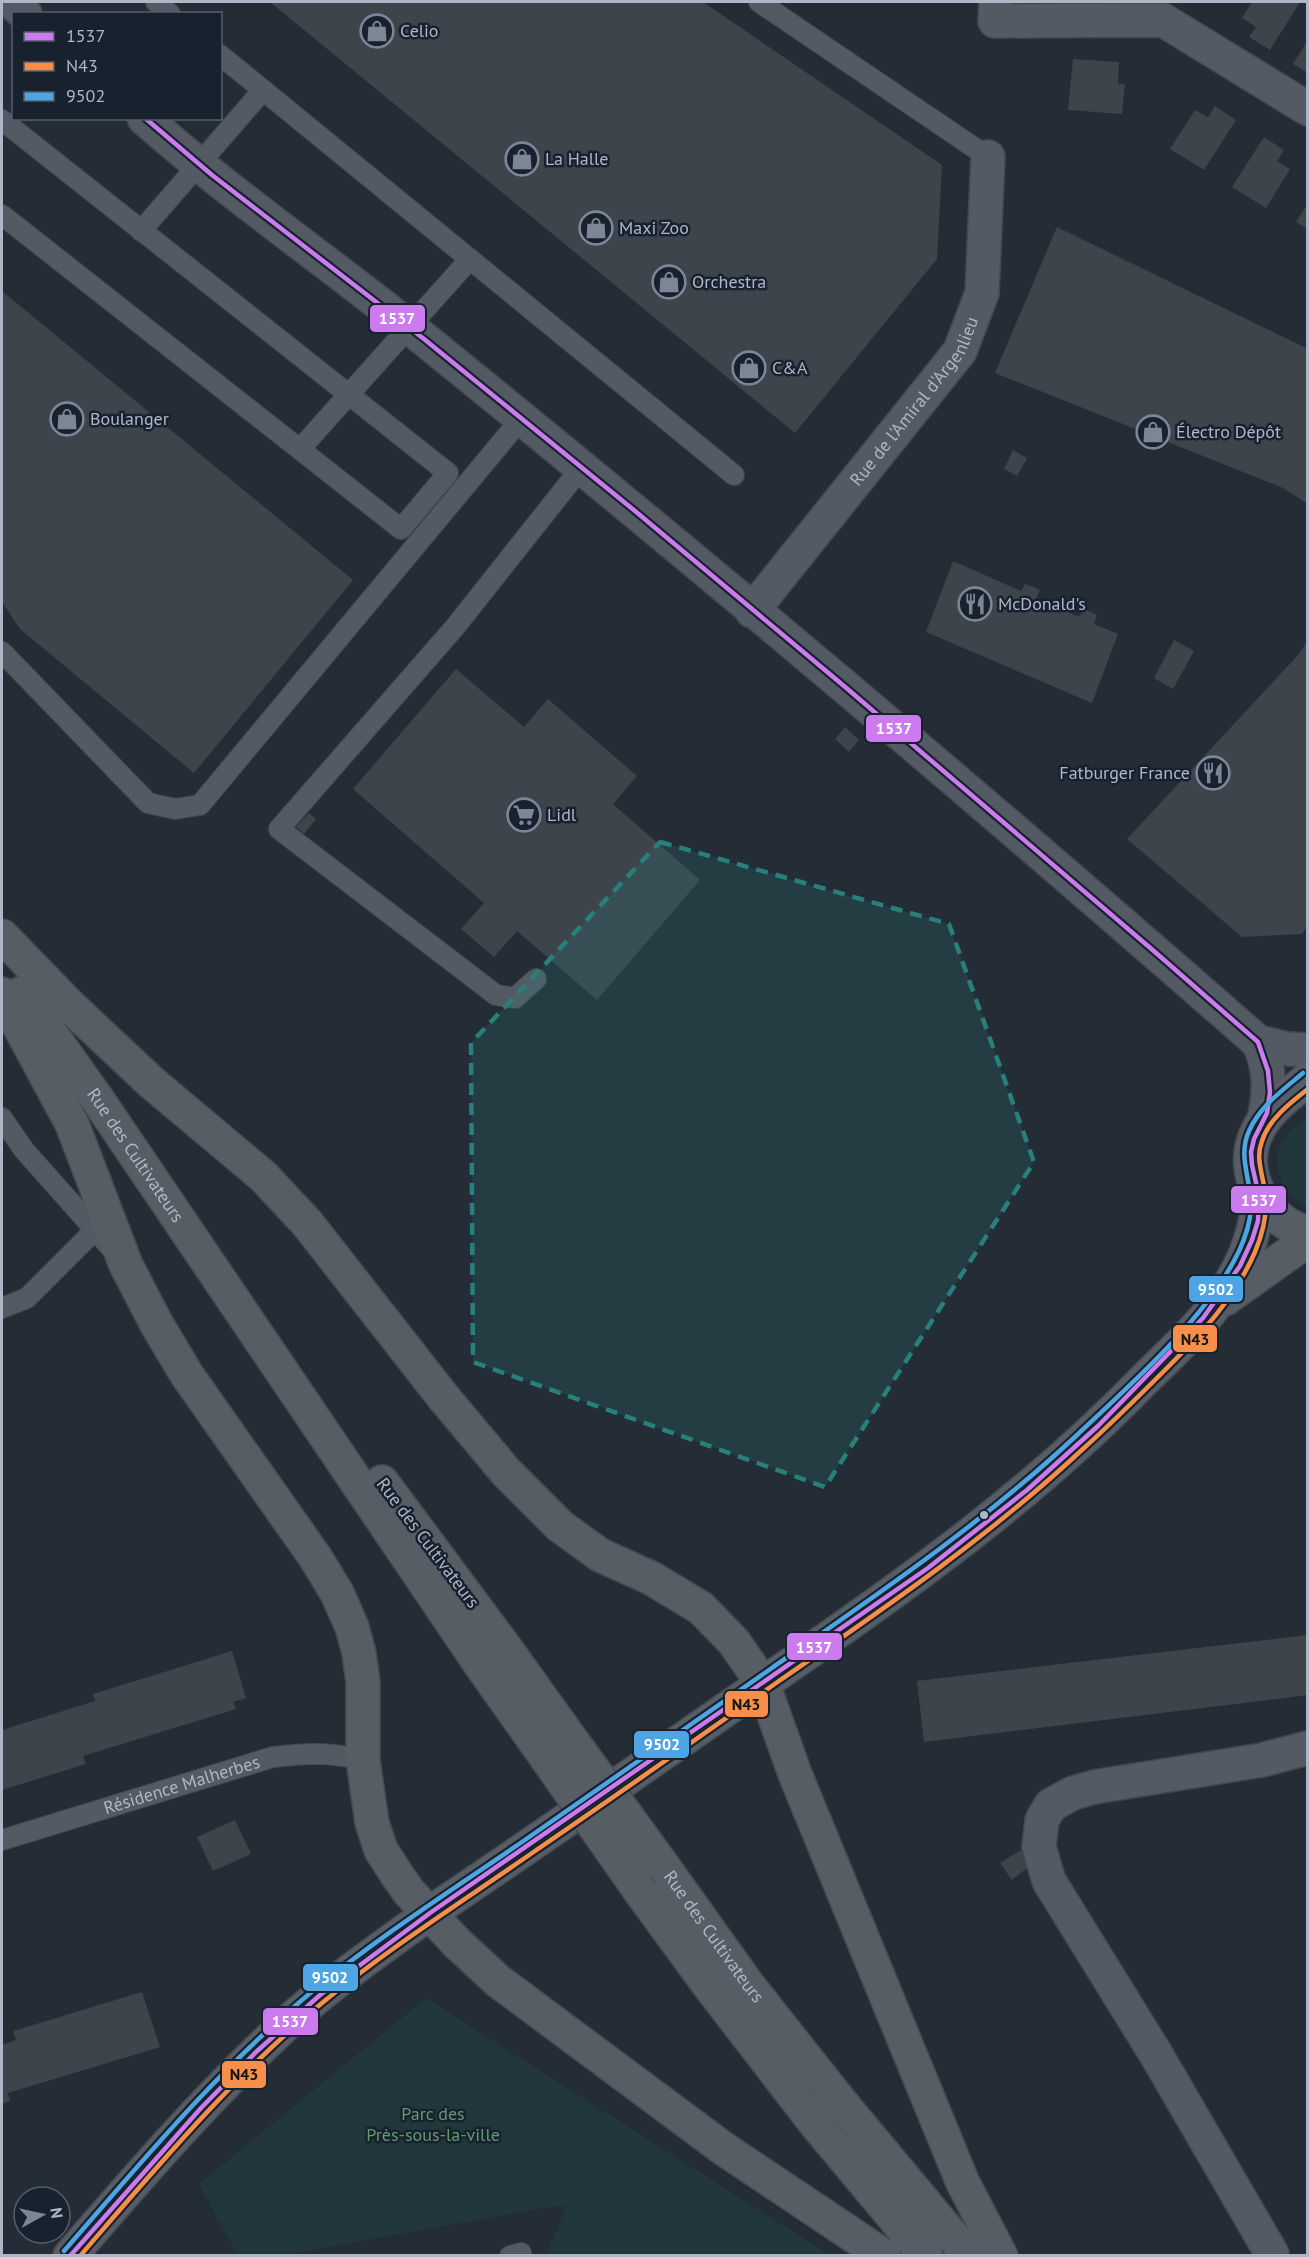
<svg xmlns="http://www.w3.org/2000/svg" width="1309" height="2257" font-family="'PT Sans',sans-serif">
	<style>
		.green { fill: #21373b }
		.building { fill: #3d444c }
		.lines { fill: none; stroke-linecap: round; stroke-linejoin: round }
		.service-casing { stroke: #41474e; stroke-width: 22 }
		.minor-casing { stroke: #41474e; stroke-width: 36 }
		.primary-casing { stroke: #424851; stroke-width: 36 }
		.service { stroke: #545a63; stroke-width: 20 }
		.minor { stroke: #545a63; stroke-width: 33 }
		.primary { stroke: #575d65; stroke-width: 33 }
		.primary-bridge-casing { stroke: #424851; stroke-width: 36; stroke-linecap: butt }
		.primary-bridge { stroke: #575d65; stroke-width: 33 }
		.bus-1-casing { stroke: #18222f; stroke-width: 9 }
		.bus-2-casing { stroke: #18222f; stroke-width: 9 }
		.bus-3-casing { stroke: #18222f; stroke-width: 9 }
		.bus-1 { stroke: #cb7bed; stroke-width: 4.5 }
		.bus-2 { stroke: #f78f4b; stroke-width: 4.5 }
		.bus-3 { stroke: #4da5e3; stroke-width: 4.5 }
		.marked { fill: #27807c; fill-opacity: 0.2; stroke: #27807c; stroke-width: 4.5; stroke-dasharray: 12 8; stroke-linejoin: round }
		.bus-dot { fill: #adb7c8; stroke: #18222f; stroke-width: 2 }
		.labels { text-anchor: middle; stroke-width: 5; stroke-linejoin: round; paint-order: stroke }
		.poi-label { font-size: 18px; fill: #adb7c8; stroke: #18222f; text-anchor: start }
		.street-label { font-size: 18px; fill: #adb7c8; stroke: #18222f }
		.park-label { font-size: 18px; fill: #629b6f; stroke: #18222f }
		.line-badge { stroke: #18222f; stroke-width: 2 }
		.badge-label { font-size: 16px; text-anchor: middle; font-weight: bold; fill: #fff }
		.pale-badge-label { font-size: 16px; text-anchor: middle; font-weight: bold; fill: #111 }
	</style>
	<rect width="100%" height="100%" fill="#242c35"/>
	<path class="green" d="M1307,1117V1207C1302,1204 1296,1201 1292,1197C1277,1183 1272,1156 1283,1139C1289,1130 1299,1123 1307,1117Z
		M426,1998L830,2255H546L567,2204L283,2255H238L199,2184Z"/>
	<path class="building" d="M270,2H703L942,165L937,259L795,433Z
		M1252,2H1300L1270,50L1249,37L1256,27L1242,18Z
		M1308,40V73L1293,64Z
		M1073,59L1119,62L1118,84H1125L1122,114L1068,110Z
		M1215,106L1236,120L1204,170L1170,149L1195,110L1208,117Z
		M1264,137L1284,150L1277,161L1290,169L1266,208L1232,187Z
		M1308,203V229L1296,222Z
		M1057,227L1308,349V504L1281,487L995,373Z
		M2,291L353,580L194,773L20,629L2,602Z
		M1013,450L1027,458L1017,476L1004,469Z
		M953,561L1021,591L1025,584L1040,590L1036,598L1079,617L1084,609L1097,615L1094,624L1118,634L1092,703L926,632Z
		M1174,640L1194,651L1173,689L1154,678Z
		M1308,640V924L1302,934L1242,937L1127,839L1299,654Z
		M456,669L524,727L548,699L637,776L613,804L700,880L597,1000L517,931L494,957L461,929L484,903L353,789Z
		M845,727L859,740L849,752L835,739Z
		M309,813L316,819L304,834L296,827Z
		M1308,1635V1695L924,1742L917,1681Z
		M232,1651L246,1698L233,1702L236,1709L83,1756L86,1764L2,1790V1730L95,1701L93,1694Z
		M235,1820L251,1854L213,1871L197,1837Z
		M1021,1850L1031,1865L1012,1880L1000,1863Z
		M142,1992L160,2047L8,2093L10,2101L2,2104V2045L16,2040L13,2031Z"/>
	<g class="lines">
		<g class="service-casing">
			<g id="service">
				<path d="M156,2L170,14"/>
				<path d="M759,2L988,157"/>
				<path d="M220,55L263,90"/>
				<path d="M2,120L448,473L401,529L2,215"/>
				<path d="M141,231L263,90L734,475"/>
				<path d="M300,449L470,259"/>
				<path d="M2,652L148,803L175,809L200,805L521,419"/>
				<path d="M536,979L515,998L496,995L279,829L455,627L581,468"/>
				<path d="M2,1118L24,1150L112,1249"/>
				<path d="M2,1308L27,1298L95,1230"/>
				<path id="s1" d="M2,1840L273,1757C308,1753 329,1752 363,1760"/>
				<path d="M510,2256L521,2253"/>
			</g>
		</g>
		<g class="minor-casing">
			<g id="minor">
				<path d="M12,2L25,14"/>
				<path d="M996,2L995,21L1163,20L1308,109"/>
				<path d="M144,118C233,197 332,264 424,339C706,567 984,802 1258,1042C1271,1068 1270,1092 1264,1120"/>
				<path id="s2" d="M752,611L960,351L982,293L988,157"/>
				<path d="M1258,1042L1288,1049L1308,1050"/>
				<path d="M1272,2254L1157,2056L1049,1881L1039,1847L1042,1820L1051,1805L1073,1793L1094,1787L1262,1760L1308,1748"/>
			</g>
		</g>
		<g class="primary-casing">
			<g id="primary">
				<path d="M2,936L70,1006L151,1082L263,1176L307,1223L444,1398L506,1472L560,1526L600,1555L651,1578L701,1608L734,1642L763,1684L795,1774L963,2183L1001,2256"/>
				<path id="s3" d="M22,993L98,1100L480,1664L536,1743"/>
				<path d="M2,994L72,1124L126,1265L156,1323L187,1375L315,1557L337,1593L352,1627L359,1653L363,1682V1760L372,1823L381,1850L397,1875L409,1892L457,1943L498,1981L724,2149L884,2256"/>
				<path d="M1308,1079C1290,1094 1267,1110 1257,1132C1237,1173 1266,1222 1308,1233"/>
				<path d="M1225,1299L1308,1240"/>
				<path d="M382,1482L504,1646L562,1727"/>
				<path id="s4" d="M663,1866L748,1985L839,2100L969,2256"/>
				<path d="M640,1891L711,1988L815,2123L926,2256"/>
				<path d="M70,2256C139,2176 208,2096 285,2025C330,1984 381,1948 430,1913C551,1832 670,1748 790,1665C917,1577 1035,1492 1143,1381C1167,1357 1192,1335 1213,1308C1240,1273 1255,1241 1259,1196"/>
			</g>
		</g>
		<use href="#service" class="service"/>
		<use href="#minor" class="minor"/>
		<use href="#primary" class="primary"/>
		<g class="primary-bridge-casing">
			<path id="primary-bridge" d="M562,1727L663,1866
				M536,1743L640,1891"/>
		</g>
		<use href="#primary-bridge" class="primary-bridge"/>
		<g class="bus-1-casing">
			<path id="bus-1" d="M70,2256L201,2108L256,2052L320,1995L430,1913L928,1568L1027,1490L1098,1426L1203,1318L1240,1266L1252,1240L1258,1221L1259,1196L1252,1165L1251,1152L1254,1139L1267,1113L1270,1092L1268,1071L1258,1042L1155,952L844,686L635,511L424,339L212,175L145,118"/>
		</g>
		<g class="bus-2-casing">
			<path id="bus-2" d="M80,2256C156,2168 232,2077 322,2003C389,1948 463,1901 535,1851C617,1795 698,1738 779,1681C885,1608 990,1536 1084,1448C1112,1423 1139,1396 1166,1369C1201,1334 1235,1298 1255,1252C1263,1233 1268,1213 1265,1192C1263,1175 1255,1158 1262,1141C1269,1119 1290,1103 1308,1089"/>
		</g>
		<g class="bus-3-casing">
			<path id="bus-3" d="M64,2251C143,2160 221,2066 314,1990C380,1936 452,1890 522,1842C605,1785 686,1727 769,1670C875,1596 982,1524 1077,1435C1131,1384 1207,1318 1239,1251C1245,1238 1250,1223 1251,1209C1252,1181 1237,1157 1249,1131C1260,1106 1283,1090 1303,1073"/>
		</g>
		<use href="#bus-1" class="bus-1"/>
		<use href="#bus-2" class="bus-2"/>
		<use href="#bus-3" class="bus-3"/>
	</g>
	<path class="marked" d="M660,842L949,924L1034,1162L825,1487L473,1362L471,1043Z"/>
	<defs>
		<g id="shop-ring" transform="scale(1.725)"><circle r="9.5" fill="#18222f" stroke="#7d8695" stroke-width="1.5"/><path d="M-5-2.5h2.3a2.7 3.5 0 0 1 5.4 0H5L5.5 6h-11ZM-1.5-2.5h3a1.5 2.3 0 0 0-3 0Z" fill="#7d8695"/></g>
		<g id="restaurant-ring" transform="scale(1.725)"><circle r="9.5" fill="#18222f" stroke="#7d8695" stroke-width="1.5"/><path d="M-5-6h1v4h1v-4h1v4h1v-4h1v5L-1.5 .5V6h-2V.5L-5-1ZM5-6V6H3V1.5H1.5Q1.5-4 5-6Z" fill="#7d8695"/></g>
		<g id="supermarket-ring" transform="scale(1.725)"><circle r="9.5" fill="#18222f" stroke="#7d8695" stroke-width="1.5"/><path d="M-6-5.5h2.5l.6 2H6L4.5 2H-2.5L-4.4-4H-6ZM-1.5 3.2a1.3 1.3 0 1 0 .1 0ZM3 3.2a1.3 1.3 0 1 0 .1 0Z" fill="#7d8695"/></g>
	</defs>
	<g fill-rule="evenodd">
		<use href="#shop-ring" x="377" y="31"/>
		<use href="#shop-ring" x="522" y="159"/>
		<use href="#shop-ring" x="596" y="228"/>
		<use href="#shop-ring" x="669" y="282"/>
		<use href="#shop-ring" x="749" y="368"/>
		<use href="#shop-ring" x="67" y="419"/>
		<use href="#shop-ring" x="1153" y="432"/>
		<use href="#restaurant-ring" x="975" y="604"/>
		<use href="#restaurant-ring" x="1213" y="773"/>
		<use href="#supermarket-ring" x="524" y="815"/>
	</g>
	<circle class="bus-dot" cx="984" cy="1515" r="5"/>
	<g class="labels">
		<g class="poi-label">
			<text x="400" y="37">Celio</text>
			<text x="545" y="165">La Halle</text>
			<text x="619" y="234">Maxi Zoo</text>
			<text x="692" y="288">Orchestra</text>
			<text x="772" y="374">C&amp;A</text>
			<text x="90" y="425">Boulanger</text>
			<text x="1176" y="438">Électro Dépôt</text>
			<text x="998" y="610">McDonald's</text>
			<text x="1190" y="779" text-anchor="end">Fatburger France</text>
			<text x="547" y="821">Lidl</text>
		</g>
		<g class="street-label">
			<text dy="6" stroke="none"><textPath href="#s2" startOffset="266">Rue de l'Amiral d'Argenlieu</textPath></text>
			<text dy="6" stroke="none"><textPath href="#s3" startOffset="198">Rue des Cultivateurs</textPath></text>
			<text transform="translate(428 1543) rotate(53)" y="6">Rue des Cultivateurs</text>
			<text dy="6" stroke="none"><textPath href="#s1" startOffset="188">Résidence Malherbes</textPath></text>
			<text dy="6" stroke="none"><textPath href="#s4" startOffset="87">Rue des Cultivateurs</textPath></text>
		</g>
		<g class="park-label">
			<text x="433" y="2120">Parc des<tspan x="433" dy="21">Près-sous-la-ville</tspan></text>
		</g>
	</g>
	<g class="line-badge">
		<rect x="369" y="304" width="57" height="29" rx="6" fill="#cb7bed"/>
		<rect x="865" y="714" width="57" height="29" rx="6" fill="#cb7bed"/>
		<rect x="1230" y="1185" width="57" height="29" rx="6" fill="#cb7bed"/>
		<rect x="1188" y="1275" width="56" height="28" rx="6" fill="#4da5e3"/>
		<rect x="1172" y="1324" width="46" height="29" rx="6" fill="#f78f4b"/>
		<rect x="786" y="1632" width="57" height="29" rx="6" fill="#cb7bed"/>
		<rect x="724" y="1690" width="45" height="28" rx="6" fill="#f78f4b"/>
		<rect x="633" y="1730" width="57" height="29" rx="6" fill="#4da5e3"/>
		<rect x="302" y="1963" width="57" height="29" rx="6" fill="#4da5e3"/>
		<rect x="262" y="2007" width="57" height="29" rx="6" fill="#cb7bed"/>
		<rect x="221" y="2060" width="46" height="29" rx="6" fill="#f78f4b"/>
	</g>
	<g class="badge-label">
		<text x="397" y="324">1537</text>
		<text x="894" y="734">1537</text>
		<text x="1259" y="1206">1537</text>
		<text x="1216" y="1295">9502</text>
		<text x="814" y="1653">1537</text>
		<text x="662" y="1750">9502</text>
		<text x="330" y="1983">9502</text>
		<text x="290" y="2027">1537</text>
	</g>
	<g class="pale-badge-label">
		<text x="1195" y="1345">N43</text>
		<text x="746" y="1710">N43</text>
		<text x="244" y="2080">N43</text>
	</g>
	<rect width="1309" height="2257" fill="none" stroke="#adb7c8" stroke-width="6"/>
	<rect x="12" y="12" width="210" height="108" fill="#18222f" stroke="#545e6c" stroke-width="1.5"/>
	<rect x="24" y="32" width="30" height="9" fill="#cb7bed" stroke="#545e6c" stroke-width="1.5"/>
	<text x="66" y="42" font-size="18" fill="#adb7c8">1537</text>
	<rect x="24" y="62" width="30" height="9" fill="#f78f4b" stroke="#545e6c" stroke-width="1.5"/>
	<text x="66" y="72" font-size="18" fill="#adb7c8">N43</text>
	<rect x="24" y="92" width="30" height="9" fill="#4da5e3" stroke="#545e6c" stroke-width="1.5"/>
	<text x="66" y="102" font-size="18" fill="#adb7c8">9502</text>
	<g transform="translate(42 2215) rotate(82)"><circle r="28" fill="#18222f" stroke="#545e6c" stroke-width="1.5"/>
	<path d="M0-4.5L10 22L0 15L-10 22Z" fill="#7d8695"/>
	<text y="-9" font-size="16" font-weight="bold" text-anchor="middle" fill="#adb7c8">N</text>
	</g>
</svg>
